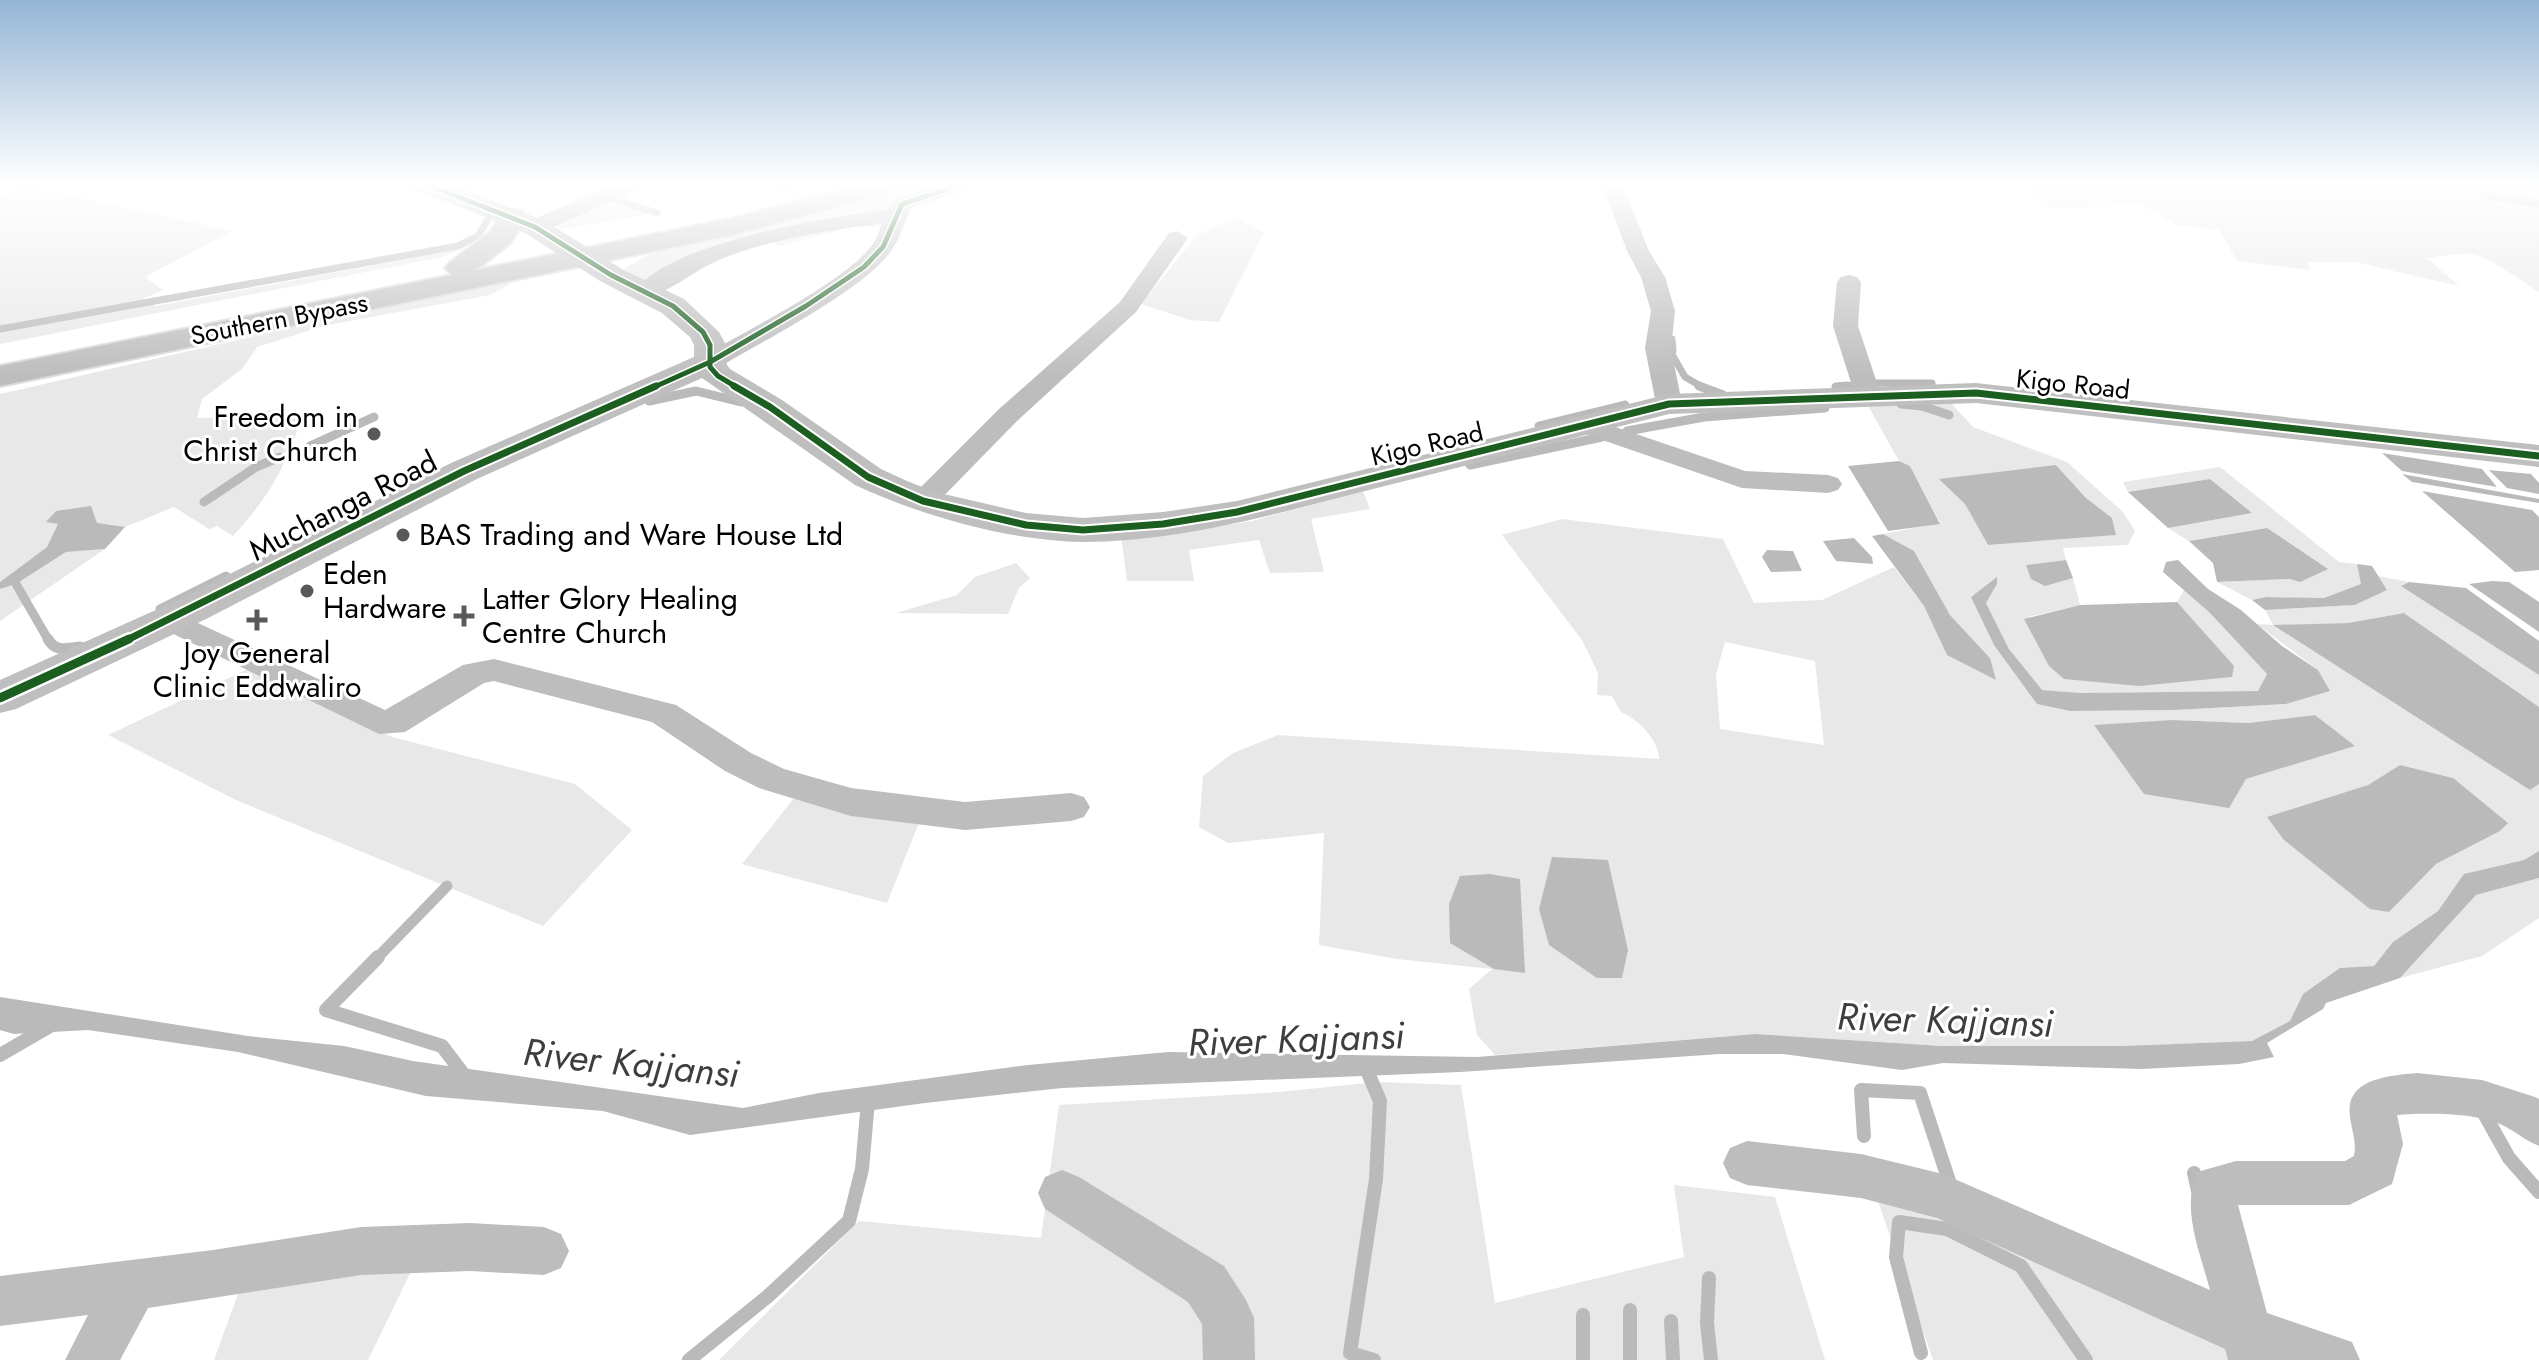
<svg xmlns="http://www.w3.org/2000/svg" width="2539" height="1360" font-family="Jost,sans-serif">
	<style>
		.green { fill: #e8e8e8; fill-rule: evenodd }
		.water { fill: #bababa }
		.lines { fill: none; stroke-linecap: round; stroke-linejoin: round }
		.stream-far3 { stroke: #bababa; stroke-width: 7 }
		.stream-far2 { stroke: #bababa; stroke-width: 9 }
		.stream-far1 { stroke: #bababa; stroke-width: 11 }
		.stream { stroke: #bababa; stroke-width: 14 }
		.highway-casing { stroke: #dbdbdb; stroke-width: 4 }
		.street { fill: #bdbdbd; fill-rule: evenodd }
		.secondary { fill: #bfbfbf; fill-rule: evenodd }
		.highway { fill: #bdbdbd; fill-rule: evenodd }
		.cycleway-far2-casing { stroke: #fff; stroke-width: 8 }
		.cycleway-far1-casing { stroke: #fff; stroke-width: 11 }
		.cycleway-casing { stroke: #fff; stroke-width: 14 }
		.cycleway-far2 { stroke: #1b5e20; stroke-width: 5 }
		.cycleway-far1 { stroke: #1b5e20; stroke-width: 7 }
		.cycleway { stroke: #1b5e20; stroke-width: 9 }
		.poi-dot { fill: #595959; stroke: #fff; stroke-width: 3 }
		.labels { text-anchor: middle; stroke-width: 6; stroke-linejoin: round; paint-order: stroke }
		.far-street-label { font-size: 26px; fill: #000; stroke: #fff }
		.poi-label { font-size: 30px; fill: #000; stroke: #fff; text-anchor: start }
		.street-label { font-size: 30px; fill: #000; stroke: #fff }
		.near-water-label { font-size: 38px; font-style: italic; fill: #3e3e3e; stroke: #fff }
	</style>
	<rect width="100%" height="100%" fill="#fff"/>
	<path class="green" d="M26,186L232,231L145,277L163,290L142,299L156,306L466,248L442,257L0,344V196Z
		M915,186H927L894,209L884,228L860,225L779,246L768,239L656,288L624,269L653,252Z
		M2024,186H2539V293C2530,285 2491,260 2479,256C2464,251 2443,256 2427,258L2459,286L2355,262H2307L2311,270L2237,261L2220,230L2177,225L2140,204L2051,209Z
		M615,199L657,213L562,229L554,224Z
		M1235,218L1264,232L1219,322L1190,320L1141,304L1197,235Z
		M513,282L490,295L323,326L257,347L242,369L202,399L197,418L240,417L277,409L301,419C287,466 266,501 233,536L217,526L209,529L174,507L125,527L47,522L59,524L47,547L0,582V394L351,314Z
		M1949,401L1973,427L2067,462L2123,512L2135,531L2128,545L2063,548L2066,560L2026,565L2045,585L2073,578L2080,605L2028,617L2233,666L2177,602L2184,590L2209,612L2267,674L2258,691L2081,693L2042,690L2009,649L1986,603L1997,584L1971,596L2037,704L2070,711L2175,710L2286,704L2329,691L2318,670L2257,624L2273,625L2265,610L2355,605L2387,590L2378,576L2409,582L2402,585L2539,675V707L2404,613L2348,623L2275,626L2530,789L2539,784V851L2524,860L2465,874L2438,911L2393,942L2374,966L2340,969L2303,994L2290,1021L2252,1041L2123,1046H1942L1756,1034L1495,1055L1477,1035L1469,989L1492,969L1397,959L1319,945L1324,833L1228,843L1199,827L1203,776L1233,753L1278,735L1659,759C1659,740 1638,719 1621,712L1612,696L1597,695L1598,673L1582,640L1502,535L1562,519L1723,539L1754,603L1822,600L1894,567L1924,606L1947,655L1990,658L1950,615L1914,551L1883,534L1940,523L1910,466L1899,461L1866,402ZM2056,465L2086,498L2111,518L2116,535L1988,545L1965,504ZM1725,642L1815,661L1824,745L1720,729L1716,674ZM2315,715L2354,746L2246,779L2095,726L2172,720L2248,723ZM2400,765L2453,778L2500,831L2436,864L2389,912L2268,817L2368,785Z
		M2220,467L2339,562L2357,564L2362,584L2324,598L2266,597L2252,600L2217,582L2291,579L2300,582L2267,528L2189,541L2168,528L2251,513L2210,479L2128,492L2123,482Z
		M1363,491L1370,509L1311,519L1324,572L1270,573L1259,540L1189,550L1194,581H1127L1121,535L1186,531L1252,521Z
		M105,549L0,621V589L16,584L66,552Z
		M1016,563L1030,578L1019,588L1008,614L896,613L957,595L975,577Z
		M252,667L392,737L575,784L632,830L543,926L236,800L108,735Z
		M798,793L920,820L887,903L742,864Z
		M2539,878V918L2482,956L2400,978L2476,895Z
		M1377,1082L1461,1085L1495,1303L1684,1257L1674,1185L1775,1197L1825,1360H719L859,1221L1041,1238L1059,1105L1279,1092Z
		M1873,1187L2227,1337L2234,1360H1933Z
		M419,1255L368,1360H214L242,1283Z"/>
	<path class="water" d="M2382,453L2482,469L2497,487L2402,471Z
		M1899,461L1910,466L1940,524L1888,531L1848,466Z
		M2056,465L2086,498L2112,518L2116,535L1988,545L1965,504L1939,479Z
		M2489,470L2531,474L2539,483V494L2507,488Z
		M2402,474L2539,499V503L2412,482Z
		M2210,479L2252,513L2168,528L2128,492Z
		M2422,491L2532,510L2539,517V570L2515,572Z
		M91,506L97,523L125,527L105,549L66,552L16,584L0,589V582L47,547L58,524L46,522L56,511Z
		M2267,528L2328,569L2300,582L2290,579L2217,582L2213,563L2189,541Z
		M1883,534L1914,551L1950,615L1990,658L1996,680L1947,655L1924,606L1872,536Z
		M1854,538L1872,557L1873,564L1836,561L1823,541Z
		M1767,550L1793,551L1802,571L1771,572L1762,557Z
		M2066,560L2073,578L2045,586L2031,579L2026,565Z
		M2178,560L2208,589L2241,610L2282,646L2318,670L2330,691L2286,704L2175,710L2070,711L2037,704L1994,645L1971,597L1997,577V584L1986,603L2009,649L2042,690L2081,693L2258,691L2267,674L2209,612L2163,572L2166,562Z
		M2357,564L2372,566L2387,590L2355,605L2265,610L2252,600L2266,597L2324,598L2361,584Z
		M2492,581L2509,582L2539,602V632L2469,584Z
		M2409,582L2466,588L2539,641V675L2401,586Z
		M2177,602L2234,666L2232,677L2139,686L2064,679L2049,666L2024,619L2080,605Z
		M2404,613L2539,707V784L2530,790L2273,625L2348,623Z
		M2315,715L2355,746L2246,779L2229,808L2144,794L2094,725L2172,720L2248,723Z
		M2400,765L2453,778L2508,823L2500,831L2436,864L2389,912L2370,909L2284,840L2267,817L2368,785Z
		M2539,851V878L2476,895L2400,978L2326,1003L2323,1009L2267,1043L2274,1057L2239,1064L2141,1069L1943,1063L1902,1070L1783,1054H1720L1460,1072L1062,1088L925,1103L690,1135L603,1111L426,1096L238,1052L88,1030L14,1034L0,1030V997L248,1036L344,1046L413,1061L743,1108L819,1093L1028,1065L1168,1052L1477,1057L1756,1034L1942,1046H2123L2252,1041L2290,1021L2303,994L2340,968L2374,966L2393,942L2438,911L2464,874L2524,860Z
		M1552,857L1608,860L1628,950L1622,978H1597L1549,945L1539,909Z
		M1489,874L1520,879L1525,973L1494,969L1450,943L1449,904L1460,876Z"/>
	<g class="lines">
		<path class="stream-far3" d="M409,186L430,192
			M2488,186L2480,189L2482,195L2539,204
			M778,189L786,186
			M615,199L657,213
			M0,329L458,246L478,236L490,216
			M1672,339L1673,351
			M1673,356L1685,377L1704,388
			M1873,383H1932
			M1836,387L1854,385"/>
		<path class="stream-far2" d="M1699,386L1723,395
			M1836,387L1847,386
			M649,401L696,391L741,402
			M1901,404L1922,406L1949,415
			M1539,426L1625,405
			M1627,431L1704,417L1825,408
			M310,446L374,417
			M1470,465L1602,437
			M204,502L256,467L280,457
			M16,584L49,641
			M160,609L226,576"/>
		<path class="stream-far1" d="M48,639C55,652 66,649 80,647
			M376,959L447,886"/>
		<path class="stream" d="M378,957L326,1010L442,1046L464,1075
			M0,1055L50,1026
			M1365,1066L1380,1101L1376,1179L1350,1353L1374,1360
			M2481,1108L2509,1158L2539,1192
			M1864,1136L1861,1090L1920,1093L1951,1187
			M2194,1173L2198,1191
			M1709,1278L1707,1323L1711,1360
			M1630,1310V1360
			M1583,1315V1360
			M1671,1321L1673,1360
			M1921,1353L1896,1257L1899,1222L1947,1229L2021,1266L2086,1360
			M689,1360L767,1297L849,1221L862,1169L868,1101"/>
		<g class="highway-casing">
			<path id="highway" d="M853,186H898L894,192L732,235L0,386V366L452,275L445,268L450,262L490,232L503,211L513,209L523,211L527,217L511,243L476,270L729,219Z"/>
		</g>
		<path class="street" d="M610,186H638L635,190L543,232L535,234L524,227L527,222Z
			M931,186H967L964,190L911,208C905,221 901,236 893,248C870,287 761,342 719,367H701L697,362L701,357C744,332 845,282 872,245C877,239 879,230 883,223C826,231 767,239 714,262C694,271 656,302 638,297L634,292C670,241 829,218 889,209L895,200Z
			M1603,186H1623L1649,251L1665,277L1675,311L1671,348L1682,404L1678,410H1660L1656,404L1645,348L1651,311L1641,277L1627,251Z
			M1177,231L1188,238L1136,312L1017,421L933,507L923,510L913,507L908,501L913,495L999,409L1120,302L1169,233Z
			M1849,275L1857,277L1861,282L1858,326L1881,395L1877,401H1859L1855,395L1833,326L1837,282L1841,277Z
			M1589,418L1745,471L1828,475L1838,478L1842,484L1838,490L1828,493L1742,488L1579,432L1575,426L1579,420Z
			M170,610L385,710L463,665L494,659L676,705L751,753L784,769L851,788L965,802L1071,793L1084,797L1090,807L1084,817L1071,821L965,830L851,816L759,788L725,771L652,722L494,681L484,683L405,732L379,734L159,627L154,620L159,613Z
			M2417,1073L2482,1080L2535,1097L2539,1099V1146C2524,1140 2514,1130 2500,1124C2469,1112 2429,1113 2397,1115L2403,1144L2392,1184L2349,1205H2238L2267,1313L2352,1342L2360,1360H2228L2225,1349L1937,1218L1861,1198L1747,1185L1730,1178L1723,1163L1730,1148L1747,1141L1861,1154L1943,1174L2210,1290C2200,1252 2181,1210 2197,1172L2236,1161H2345L2354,1156C2358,1138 2347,1121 2350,1104C2355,1077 2396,1075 2417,1073Z
			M1062,1170L1079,1177L1224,1266L1246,1300L1254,1318L1255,1360H1203L1202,1324L1188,1302L1045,1209L1038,1193L1045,1177Z
			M470,1223L544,1227L561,1234L569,1251L561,1268L544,1275L470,1271L361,1275L148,1308L120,1360H65L88,1315L0,1326V1276L213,1250L361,1227Z"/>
		<path class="secondary" d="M418,186H456L545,221L622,269L684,299L719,332L726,345L727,365L730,369L782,400L881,469L907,481L935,492L1026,513L1083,518L1163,512L1237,501L1669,394L1976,383L2539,445V467L1976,403L1669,414C1565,440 1461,467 1357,493C1268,516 1176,542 1083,542C1009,541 922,516 855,485L702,378L477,479L208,618L16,709L0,713V680L178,600L451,463L694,357V345L690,337L662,313L600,281L525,233L422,192Z"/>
		<use href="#highway" class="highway"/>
		<g class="cycleway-far2-casing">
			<path id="cycleway-far2" d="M431,186L535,227L611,275L673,306L703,332L710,345V367L718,376L738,388
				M652,388L710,362L806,306L864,267L883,247L902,204L957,186"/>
		</g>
		<g class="cycleway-far1-casing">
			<path id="cycleway-far1" d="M734,386L770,407L868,477L923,501L1026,525L1083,530L1163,524L1237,512L1669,404L1976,393L2539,456
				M125,641L464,471L656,386"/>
		</g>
		<g class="cycleway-casing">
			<path id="cycleway" d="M0,698L129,639"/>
		</g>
		<use href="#cycleway-far2" class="cycleway-far2"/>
		<use href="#cycleway-far1" class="cycleway-far1"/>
		<use href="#cycleway" class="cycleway"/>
	</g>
	<linearGradient id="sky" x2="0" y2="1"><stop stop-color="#95b6d6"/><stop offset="0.49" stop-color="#fff"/><stop offset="1" stop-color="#fff" stop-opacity="0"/></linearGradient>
	<rect width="2539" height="377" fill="url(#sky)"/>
	<g class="poi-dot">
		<circle cx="374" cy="434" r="8"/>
		<circle cx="403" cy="535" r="8"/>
		<circle cx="307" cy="591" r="8"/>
		<path d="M460 604h8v8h8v8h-8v8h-8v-8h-8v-8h8z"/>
		<path d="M253 608h8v8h8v8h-8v8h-8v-8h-8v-8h8z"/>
	</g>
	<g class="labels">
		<g class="far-street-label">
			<text transform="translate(279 319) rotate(-11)" y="9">Southern Bypass</text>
			<text transform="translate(2073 384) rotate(6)" y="9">Kigo Road</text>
			<text transform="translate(1427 444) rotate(-13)" y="9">Kigo Road</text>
		</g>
		<g class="poi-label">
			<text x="358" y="427" text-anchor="end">Freedom in<tspan x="358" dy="34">Christ Church</tspan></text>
			<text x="419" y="545">BAS Trading and Ware House Ltd</text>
			<text x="323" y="584">Eden<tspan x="323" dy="34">Hardware</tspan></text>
			<text x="482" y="609">Latter Glory Healing<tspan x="482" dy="34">Centre Church</tspan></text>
			<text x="257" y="663" text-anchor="middle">Joy General<tspan x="257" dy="34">Clinic Eddwaliro</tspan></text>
		</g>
		<g class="street-label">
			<text transform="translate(343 506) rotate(-27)" y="10">Muchanga Road</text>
		</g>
		<g class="near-water-label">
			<text transform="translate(1945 1020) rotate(2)" y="13">River Kajjansi</text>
			<text transform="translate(1296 1039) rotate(-2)" y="13">River Kajjansi</text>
			<text transform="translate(631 1063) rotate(6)" y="13">River Kajjansi</text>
		</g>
	</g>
</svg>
